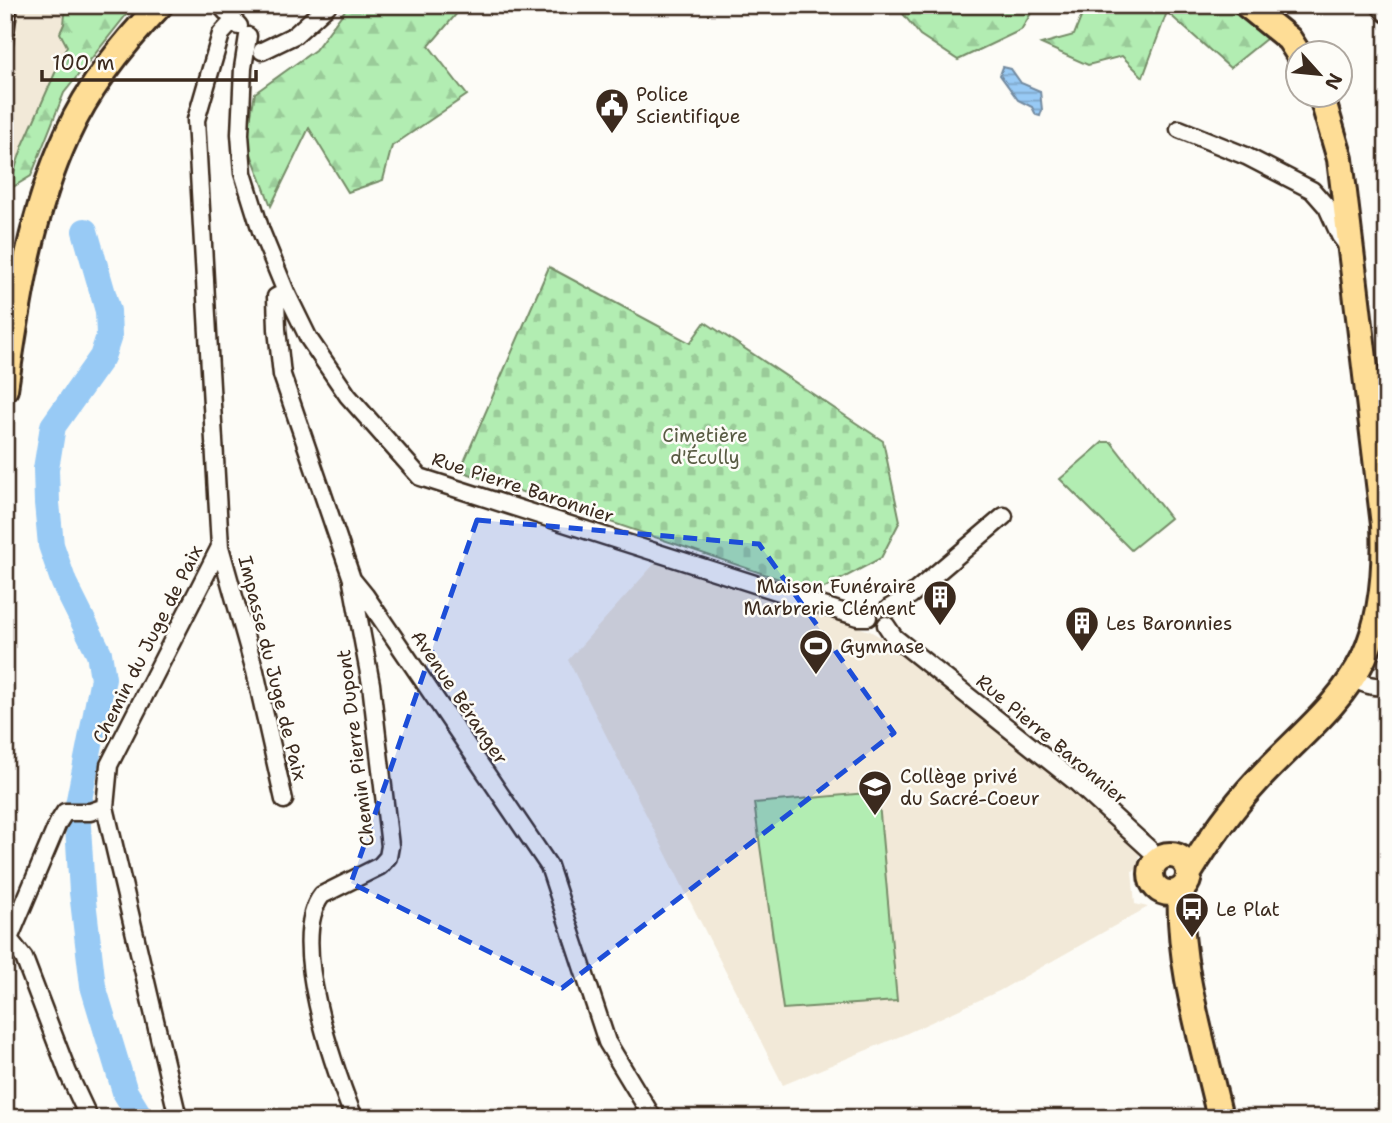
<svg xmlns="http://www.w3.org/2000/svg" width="1392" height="1123" font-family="'Shantell Sans',sans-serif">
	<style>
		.built { fill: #f2e9d8 }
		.grass { fill: #b2edb2; stroke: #768c68; stroke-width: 2 }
		.forest { fill: url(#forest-firs); stroke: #768c68; stroke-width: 2 }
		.cemetery { fill: url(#cemetery-stones); stroke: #768c68; stroke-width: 2 }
		.water { fill: url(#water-rules); stroke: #738a9f; stroke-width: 2 }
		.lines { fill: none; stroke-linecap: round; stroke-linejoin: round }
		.river { stroke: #98caf5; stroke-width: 26 }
		.street-casing { stroke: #3b2a1e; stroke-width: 21 }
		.secondary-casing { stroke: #3b2a1e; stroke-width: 26 }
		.primary-casing { stroke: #3b2a1e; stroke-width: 30 }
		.street { stroke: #fdfcf7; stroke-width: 16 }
		.secondary { stroke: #fdfcf7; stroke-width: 21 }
		.primary { stroke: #fedd96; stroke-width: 24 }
		.rail { stroke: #3b2a1e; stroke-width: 4.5 }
		.marked { fill: #1d4ed8; fill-opacity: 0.2; stroke: #1d4ed8; stroke-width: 5; stroke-dasharray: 14 9; stroke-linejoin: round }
		.labels { text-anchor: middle; stroke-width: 5; stroke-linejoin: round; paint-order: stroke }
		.poi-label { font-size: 19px; fill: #3b2a1e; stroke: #fdfcf7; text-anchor: start }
		.park-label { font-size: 19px; fill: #595b43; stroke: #fdfcf7 }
		.street-label { font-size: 19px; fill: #3b2a1e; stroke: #fdfcf7 }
	</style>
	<defs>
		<pattern id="forest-firs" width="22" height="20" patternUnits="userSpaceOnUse" patternTransform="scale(1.75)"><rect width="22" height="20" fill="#b2edb2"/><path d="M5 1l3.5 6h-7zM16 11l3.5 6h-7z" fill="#9acb99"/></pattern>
		<pattern id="cemetery-stones" width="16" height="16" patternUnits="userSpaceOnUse" patternTransform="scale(1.75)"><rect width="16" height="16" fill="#b2edb2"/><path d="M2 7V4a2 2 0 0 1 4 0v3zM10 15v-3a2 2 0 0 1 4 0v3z" fill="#9acb99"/></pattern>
		<pattern id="water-rules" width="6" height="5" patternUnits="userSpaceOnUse" patternTransform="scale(1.75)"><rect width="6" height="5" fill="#98caf5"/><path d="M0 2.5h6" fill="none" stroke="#7da4c6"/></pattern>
	</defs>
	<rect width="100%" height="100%" fill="#fdfcf7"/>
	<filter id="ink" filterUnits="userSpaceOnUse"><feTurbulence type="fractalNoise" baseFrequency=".0143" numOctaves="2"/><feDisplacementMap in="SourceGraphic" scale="14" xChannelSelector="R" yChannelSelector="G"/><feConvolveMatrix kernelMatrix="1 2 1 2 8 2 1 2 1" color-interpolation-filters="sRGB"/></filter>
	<g filter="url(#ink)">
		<path class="built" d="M5,5H66L64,24L67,46L23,145L5,201Z
			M656,562L870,631L889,642L1067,784L1139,851V869L1132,871L1135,904L1148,907L999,991L903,1035L783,1085L568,660Z"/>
		<path class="grass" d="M1103,442H1111L1170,518L1131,550L1060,479Z
			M878,792L897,1001L783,1009L754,803Z"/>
		<path class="forest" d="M66,5H134L64,93L31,176L8,190L23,145L67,46L60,33L64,24Z
			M349,5H464L429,46L467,95L392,146L383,180L348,192L309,128L271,206L246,141L255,93L315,50Z
			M896,5H1036L1021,30L958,60L920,35Z
			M1086,5H1231L1272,34L1230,68L1167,12L1143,77L1122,56L1088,65L1041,44L1074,35Z"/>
		<path class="cemetery" d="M549,267L690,343L705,322L883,441L900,521L881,558L817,592L460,471Z"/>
		<path class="water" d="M1003,67L1011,69L1021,83L1040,91L1042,110L1040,116L1036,115L1032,107L1018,100L1000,75Z"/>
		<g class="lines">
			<path class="river" d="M85,231L108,311L109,336L102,357L53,426L46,469L47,503L51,545L64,583L99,653L103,678L77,810L82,892L93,986L125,1092L141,1118"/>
			<g class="street-casing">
				<path id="street" d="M220,5L239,26
					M248,36L243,68L240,134L243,173L261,231L286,292L309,339L348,396L420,477L858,617H868
					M262,51L295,35L328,5
					M1179,129L1246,156L1312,190L1327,207L1340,236L1346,244
					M286,292L276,297L277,329L282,375L352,579L365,595L549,866L607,1042L653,1118
					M220,547L255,671L284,800
					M352,582L371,684L390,846L388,857L380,866L322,895C287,939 335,1070 354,1118
					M889,608L911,595L1004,516
					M886,625L894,637L1077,783L1159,858
					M1351,678C1364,683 1373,689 1387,685
					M9,939L58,823L65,812H90L105,807
					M5,940L9,939L24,958L68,1073L89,1118
					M178,1118L105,807L109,765L220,547L196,120L221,34L233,21"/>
			</g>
			<g class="secondary-casing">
				<path id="secondary" d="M1382,5L1387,11"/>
			</g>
			<g class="primary-casing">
				<path id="primary" d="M1247,5L1289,39L1298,53
					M5,389C18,303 30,215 67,135C89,86 123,44 160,5
					M1151 874a19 19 0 1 1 38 0a19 19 0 1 1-38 0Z
					M1189,873C1209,840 1230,810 1256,782C1292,742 1340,707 1364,657C1383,616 1386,569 1384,525L1340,159L1321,94
					M1181,890C1177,964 1204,1046 1220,1118"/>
			</g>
			<use href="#street" class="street"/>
			<use href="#secondary" class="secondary"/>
			<use href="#primary" class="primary"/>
			<path class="rail" d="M5,98L17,5"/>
		</g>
	</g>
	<path class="marked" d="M477,520L759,544L894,733L562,988L351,883Z"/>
	<defs>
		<g id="civic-pin" transform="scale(1.75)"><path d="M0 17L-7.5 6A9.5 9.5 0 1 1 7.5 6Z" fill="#3b2a1e" stroke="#fdfcf7"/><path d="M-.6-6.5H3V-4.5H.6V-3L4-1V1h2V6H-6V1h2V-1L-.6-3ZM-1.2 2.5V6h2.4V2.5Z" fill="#fff"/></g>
		<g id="building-pin" transform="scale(1.75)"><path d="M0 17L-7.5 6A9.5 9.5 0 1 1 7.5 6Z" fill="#3b2a1e" stroke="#fdfcf7"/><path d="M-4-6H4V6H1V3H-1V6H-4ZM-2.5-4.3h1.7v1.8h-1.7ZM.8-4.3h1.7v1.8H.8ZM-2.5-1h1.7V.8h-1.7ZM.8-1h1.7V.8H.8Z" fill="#fff"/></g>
		<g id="stadium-pin" transform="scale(1.75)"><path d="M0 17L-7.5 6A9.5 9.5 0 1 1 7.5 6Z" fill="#3b2a1e" stroke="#fdfcf7"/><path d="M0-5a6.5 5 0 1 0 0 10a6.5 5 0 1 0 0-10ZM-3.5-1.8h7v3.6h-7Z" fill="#fff"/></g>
		<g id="school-pin" transform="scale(1.75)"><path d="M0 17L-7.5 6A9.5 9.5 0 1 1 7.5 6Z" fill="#3b2a1e" stroke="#fdfcf7"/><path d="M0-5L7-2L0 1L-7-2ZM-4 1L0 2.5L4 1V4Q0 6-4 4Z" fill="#fff"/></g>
		<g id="bus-pin" transform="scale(1.75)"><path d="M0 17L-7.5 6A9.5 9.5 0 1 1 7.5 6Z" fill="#3b2a1e" stroke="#fdfcf7"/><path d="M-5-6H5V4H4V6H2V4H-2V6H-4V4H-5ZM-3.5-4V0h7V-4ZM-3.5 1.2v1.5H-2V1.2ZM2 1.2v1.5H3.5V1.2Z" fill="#fff"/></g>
	</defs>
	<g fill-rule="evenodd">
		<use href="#civic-pin" x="612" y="105"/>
		<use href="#building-pin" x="940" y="597"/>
		<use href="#building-pin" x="1082" y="623"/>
		<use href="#stadium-pin" x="816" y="646"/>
		<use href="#school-pin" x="875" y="787"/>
		<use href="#bus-pin" x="1192" y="909"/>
	</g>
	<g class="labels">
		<g class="poi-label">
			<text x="636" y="101">Police<tspan x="636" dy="22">Scientifique</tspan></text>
			<text x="916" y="593" text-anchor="end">Maison Funéraire<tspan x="916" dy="22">Marbrerie Clément</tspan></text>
			<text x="1106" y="630">Les Baronnies</text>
			<text x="840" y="653">Gymnase</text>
			<text x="900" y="783">Collège privé<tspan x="900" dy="22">du Sacré-Coeur</tspan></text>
			<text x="1216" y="916">Le Plat</text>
		</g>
		<g class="park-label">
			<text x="705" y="442">Cimetière<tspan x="705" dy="22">d'Écully</tspan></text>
		</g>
		<g class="street-label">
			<text transform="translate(523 487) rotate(18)" y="7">Rue Pierre Baronnier</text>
			<text transform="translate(147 644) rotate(-63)" y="7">Chemin du Juge de Paix</text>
			<text transform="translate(273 668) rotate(76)" y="7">Impasse du Juge de Paix</text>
			<text transform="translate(460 697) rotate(56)" y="7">Avenue Béranger</text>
			<text transform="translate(1052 739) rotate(40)" y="7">Rue Pierre Baronnier</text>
			<text transform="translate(355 748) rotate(-97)" y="7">Chemin Pierre Dupont</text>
		</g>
	</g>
	<rect width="1392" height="1123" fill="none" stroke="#fdfcf7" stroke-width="28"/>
	<rect x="14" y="14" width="1364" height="1095" fill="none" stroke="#3b2a1e" stroke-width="2.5" filter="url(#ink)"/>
	<g transform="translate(1319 74) rotate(117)"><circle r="33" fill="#fdfcf7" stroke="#afa8a0" stroke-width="2"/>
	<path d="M0-5L12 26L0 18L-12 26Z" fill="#3b2a1e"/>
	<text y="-10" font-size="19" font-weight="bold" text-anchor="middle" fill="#3b2a1e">N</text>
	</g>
	<path d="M42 70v10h214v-10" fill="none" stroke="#3b2a1e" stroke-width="3.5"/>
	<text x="52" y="70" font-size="21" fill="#3b2a1e" stroke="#fdfcf7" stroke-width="5" paint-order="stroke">100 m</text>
</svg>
